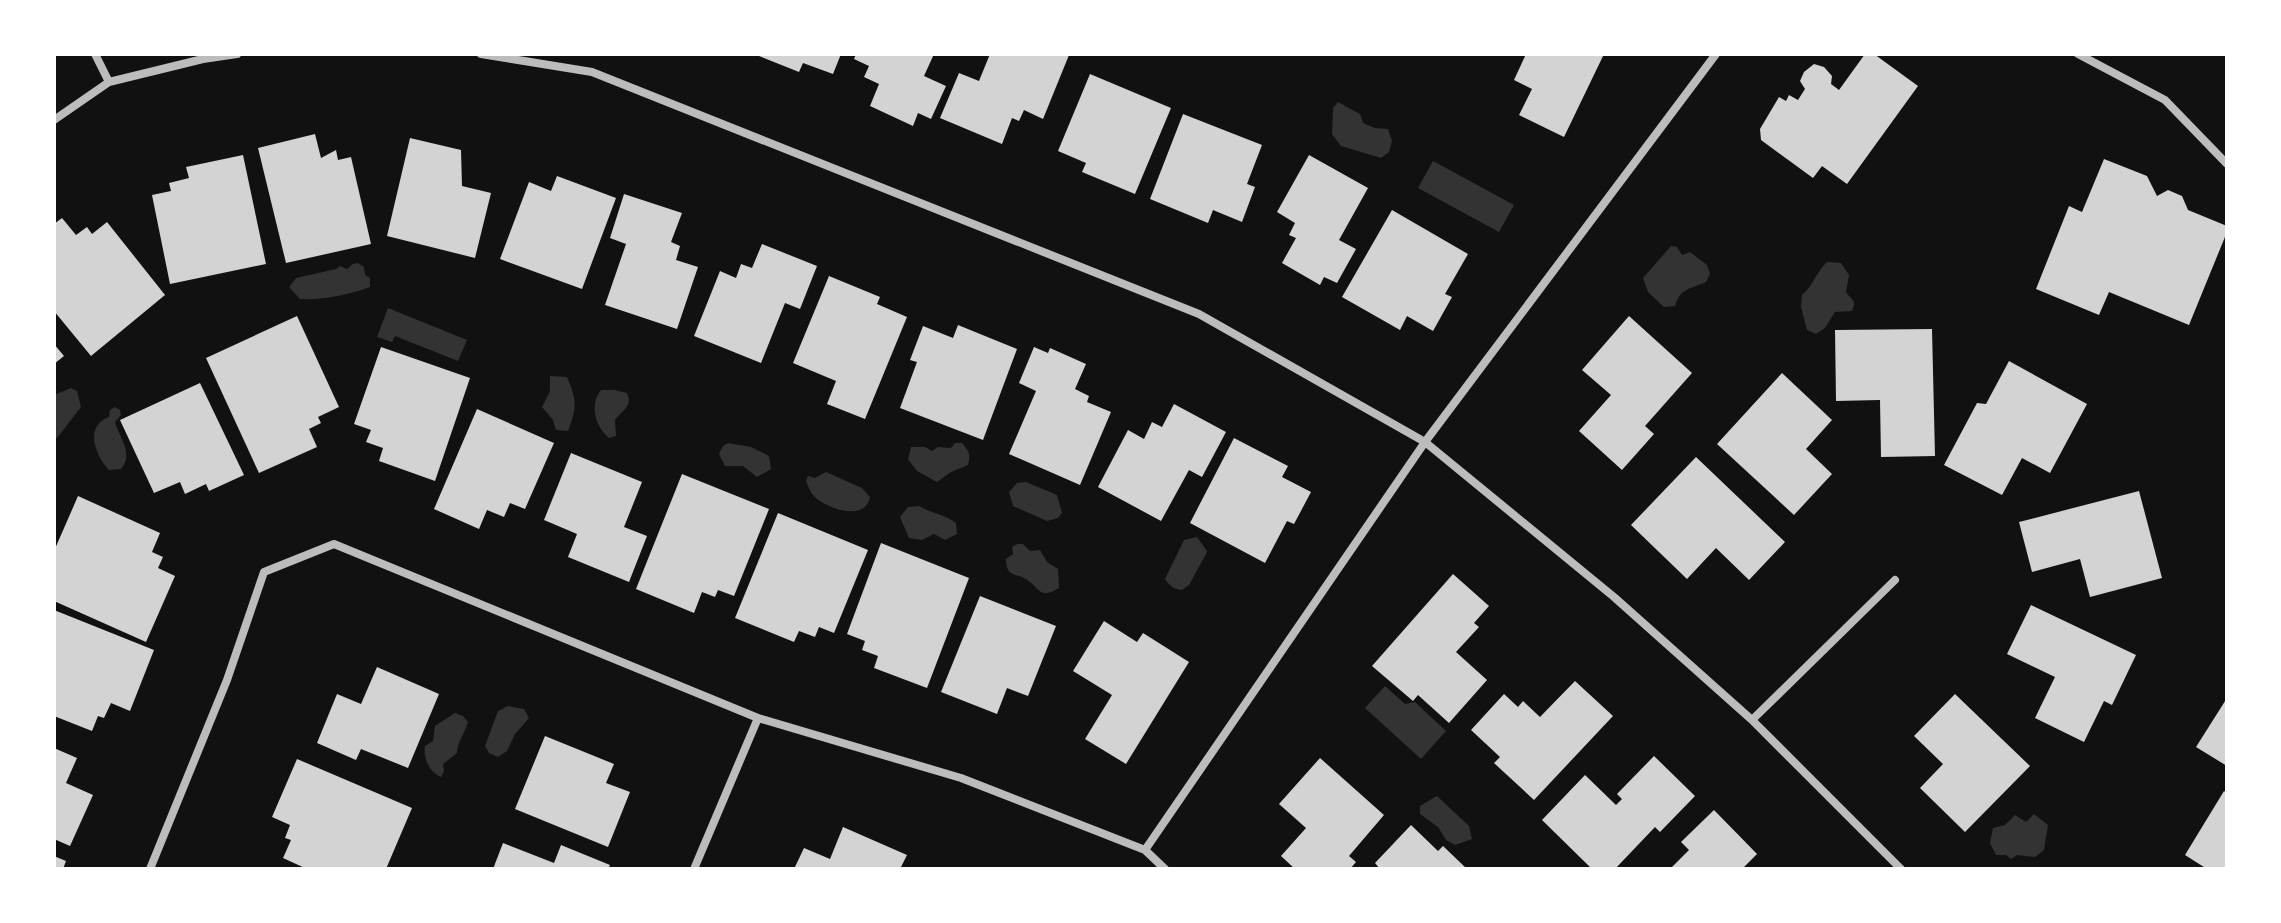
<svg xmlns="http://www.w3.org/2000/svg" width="2281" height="923" font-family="'Times New Roman',serif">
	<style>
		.water { fill: #333 }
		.building { fill: #d3d3d3 }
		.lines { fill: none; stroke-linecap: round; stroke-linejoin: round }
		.minor { stroke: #bcbcbc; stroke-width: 8 }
	</style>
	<rect width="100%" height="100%" fill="#111"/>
	<path class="water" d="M1338,102L1360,114L1363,123L1375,128L1388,129L1392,141L1389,152L1381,158L1341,146L1332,134L1333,108Z
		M1433,161L1514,205L1499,232L1418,188Z
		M1671,246L1677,247L1682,255L1690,252L1707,265L1710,274L1706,282C1691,289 1680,288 1675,306L1664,307L1648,292L1643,278Z
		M1827,262L1841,263L1849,275L1846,292C1852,301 1857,299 1852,311L1835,312L1825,328L1816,334L1807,330L1801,307L1802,295C1814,285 1816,272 1827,262Z
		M358,263L364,267L365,275L370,278V287C349,295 323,300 300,299L289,287L296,278L336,269L340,266L347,269L353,264Z
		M388,308L467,340L458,361L395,336L392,342L377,337Z
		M550,376L567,377C577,400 577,407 568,431L556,430L553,420L542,407L550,391Z
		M71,388L77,391L81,407L57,438L54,437V395Z
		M601,390H614L627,393C633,407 623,409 615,420L616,436L609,438C595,426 589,405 601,390Z
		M115,407L120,410L121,415L115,422C120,439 134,454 121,469L109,470C95,455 84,426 109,417L110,410Z
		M728,443L751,447L769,456L771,469L757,477L743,466H725L719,454L723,446Z
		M955,443H962C969,451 971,455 968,465L951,472L937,482L917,471L908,459L911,447H925L932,451L938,447L951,448Z
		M826,472L862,488L870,497C865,522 829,509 816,498C811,494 808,486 806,481L808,476L815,478Z
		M1026,482L1057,495L1062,513L1058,518L1047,521L1013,506L1009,492L1017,483Z
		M919,506C931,513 946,515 956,523L957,534L945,540L934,534L922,540L909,538L900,517L908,507Z
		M1197,537L1207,551L1206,554L1189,585L1182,590C1173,589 1170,586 1165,579L1184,540Z
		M1017,544H1023L1030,551L1040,550L1047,562L1058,569L1059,588C1039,600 1040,588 1026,579C1014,573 1006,576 1006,559L1013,554L1012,547Z
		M1385,686L1405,704L1415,702L1446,731L1421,759L1365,708Z
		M508,706L524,709L529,718L515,734L507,751L498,757L489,753L485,746L498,711Z
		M455,713L463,716L468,722C465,733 457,743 457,753L443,764L444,771L441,777C429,772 423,758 425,746L433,741L435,726Z
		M1437,796L1469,826L1472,839L1455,845L1446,840L1438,827L1420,814V806Z
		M2034,814L2048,825L2044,850L2035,857L2017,855L2011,859L2006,855H1996L1990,843L1993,828L2005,825L2015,815L2026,822Z"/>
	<path class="building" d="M754,54H841L833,74L803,63L799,72Z
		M856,54H934L924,76L946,86L931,119L918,113L913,126L870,106L879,84L864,77L869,66L854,59Z
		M990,54L1069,55L1043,119L1024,110L1019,121L1012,118L1002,144L940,118L959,73L979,81Z
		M1526,54H1604L1564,137L1519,115L1532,89L1514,80Z
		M1865,54H1874L1918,86L1847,184L1822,166L1813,178L1761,140L1760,129L1779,97L1786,101L1789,95L1798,100L1805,89L1800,81L1804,72L1814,64L1824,67L1832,76L1831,84L1839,90Z
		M1090,74L1171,108L1135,194L1082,172L1086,163L1058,151Z
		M1183,114L1262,145L1247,184L1255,187L1242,222L1213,210L1208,223L1150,199Z
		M315,134L321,158L336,150L338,160L351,157L371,244L286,263L258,148Z
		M410,138L461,150L462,186L491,193L475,258L387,236Z
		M243,155L266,264L170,284L152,195L171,191L169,183L189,178L186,167Z
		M1309,155L1368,188L1339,240L1356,249L1337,283L1324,277L1320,285L1282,263L1296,238L1289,235L1295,223L1277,212Z
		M2104,159L2147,176L2157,196L2168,190L2182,196L2188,210L2227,226V232L2189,325L2109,292L2099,315L2036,289L2069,206L2082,212Z
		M557,176L616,198L582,289L500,259L529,182L551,191Z
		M624,194L682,213L671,242L680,246L676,260L698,267L677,329L605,305L626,244L610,238Z
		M1392,210L1468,254L1445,294L1452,297L1433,331L1407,316L1400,330L1342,297Z
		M62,218L76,235L87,227L92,234L107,222L165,295L91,356L54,311V224Z
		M762,244L817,266L800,309L785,303L761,363L694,336L720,271L736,278L741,264L752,268Z
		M829,276L880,297L877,304L907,317L865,419L827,404L836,381L793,363Z
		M297,316L339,407L318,417L321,423L309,429L317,447L259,473L206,358Z
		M1629,316L1692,373L1645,426L1654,434L1622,470L1579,431L1611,395L1582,370Z
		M958,325L1017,349L983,440L900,408L917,362L910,360L923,326L953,338Z
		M1932,329L1935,456L1881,457L1880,400L1836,401L1835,330Z
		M54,344L64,356L54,364Z
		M381,347L470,378L435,481L379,461L383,448L366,442L371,430L354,424Z
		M1034,347L1048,353L1050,348L1086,364L1075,389L1089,396L1087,402L1111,412L1080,485L1009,454L1036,391L1019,383Z
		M2009,361L2087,404L2050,473L2022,458L2002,495L1944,465L1977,403L1986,404Z
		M1782,373L1832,420L1806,449L1832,474L1794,515L1717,444Z
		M200,383L244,475L209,491L206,484L185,494L180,482L154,493L120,420Z
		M1174,404L1226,432L1202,477L1189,470L1161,521L1098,487L1128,430L1144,439L1152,422L1162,427Z
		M477,409L554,443L525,509L510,503L504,517L487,510L479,529L434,509Z
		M1234,438L1288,466L1282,477L1311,492L1294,524L1287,521L1265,563L1190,523Z
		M571,453L642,482L624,527L647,536L629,582L568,557L577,534L544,520Z
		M1696,457L1785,542L1749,580L1716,548L1687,579L1631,525Z
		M682,474L769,509L734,596L718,590L715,597L702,592L694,613L636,589Z
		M2139,491L2162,578L2090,597L2080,559L2032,572L2019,522Z
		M78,496L160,533L152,552L163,557L158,568L175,576L146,642L54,601V551Z
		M778,513L868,550L834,633L819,627L815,637L799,631L794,642L735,618Z
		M881,543L969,578L927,688L874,668L878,656L862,650L865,641L847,634Z
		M1453,574L1489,606L1474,623L1479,627L1456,652L1487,680L1449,723L1418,695L1413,701L1372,666Z
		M980,596L1056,626L1028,696L1007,688L997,714L941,692Z
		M2031,605L2136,655L2112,705L2104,701L2084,742L2035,718L2055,677L2007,654Z
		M54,610L154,650L130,711L111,703L104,718L98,716L92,731L54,716Z
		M1104,621L1137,642L1143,633L1189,662L1126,764L1085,739L1112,695L1073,671Z
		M377,667L439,694L408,768L361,749L356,760L317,743L337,694L361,704Z
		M1575,681L1613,716L1534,800L1494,763L1500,757L1471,730L1504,694L1518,707L1523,701L1540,717Z
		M1955,694L2030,766L1965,832L1920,788L1943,764L1914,736Z
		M2227,698V766L2196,747Z
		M545,736L614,764L606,783L630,792L608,847L515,809Z
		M54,748L77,758L66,783L93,795L70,846L54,839Z
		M1654,756L1695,796L1660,832L1655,827L1615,869H1592L1542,820L1585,775L1616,805L1622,799L1617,794Z
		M1320,758L1384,815L1349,856L1356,862L1350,869H1295L1281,856L1306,828L1279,804Z
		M297,759L412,808L386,869H307L283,858L291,840L285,838L290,825L272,817Z
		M2224,791L2227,793V869H2207L2185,855Z
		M1714,810L1757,854L1742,869H1670L1689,850L1681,842Z
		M1411,825L1438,851L1443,846L1467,869H1380L1375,863Z
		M843,827L907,855L900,869H794L804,848L830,859Z
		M503,843L554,863L561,845L610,865L608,869H493Z
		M54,856L66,861L63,869H54Z"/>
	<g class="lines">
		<path class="minor" d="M95,54L109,82
			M481,54L592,72L1199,314L1425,442L1614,597L1752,720L1901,869
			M2078,54L2165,100L2227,164
			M54,120L109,82L203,59L237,54
			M1752,720L1895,580
			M1145,850L1425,442L1716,54
			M150,869L227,680L264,572L334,544L758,718L961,778L1145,850L1165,869
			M694,869L758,718"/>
	</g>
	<rect width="2281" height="923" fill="none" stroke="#ffffff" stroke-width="112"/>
</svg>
